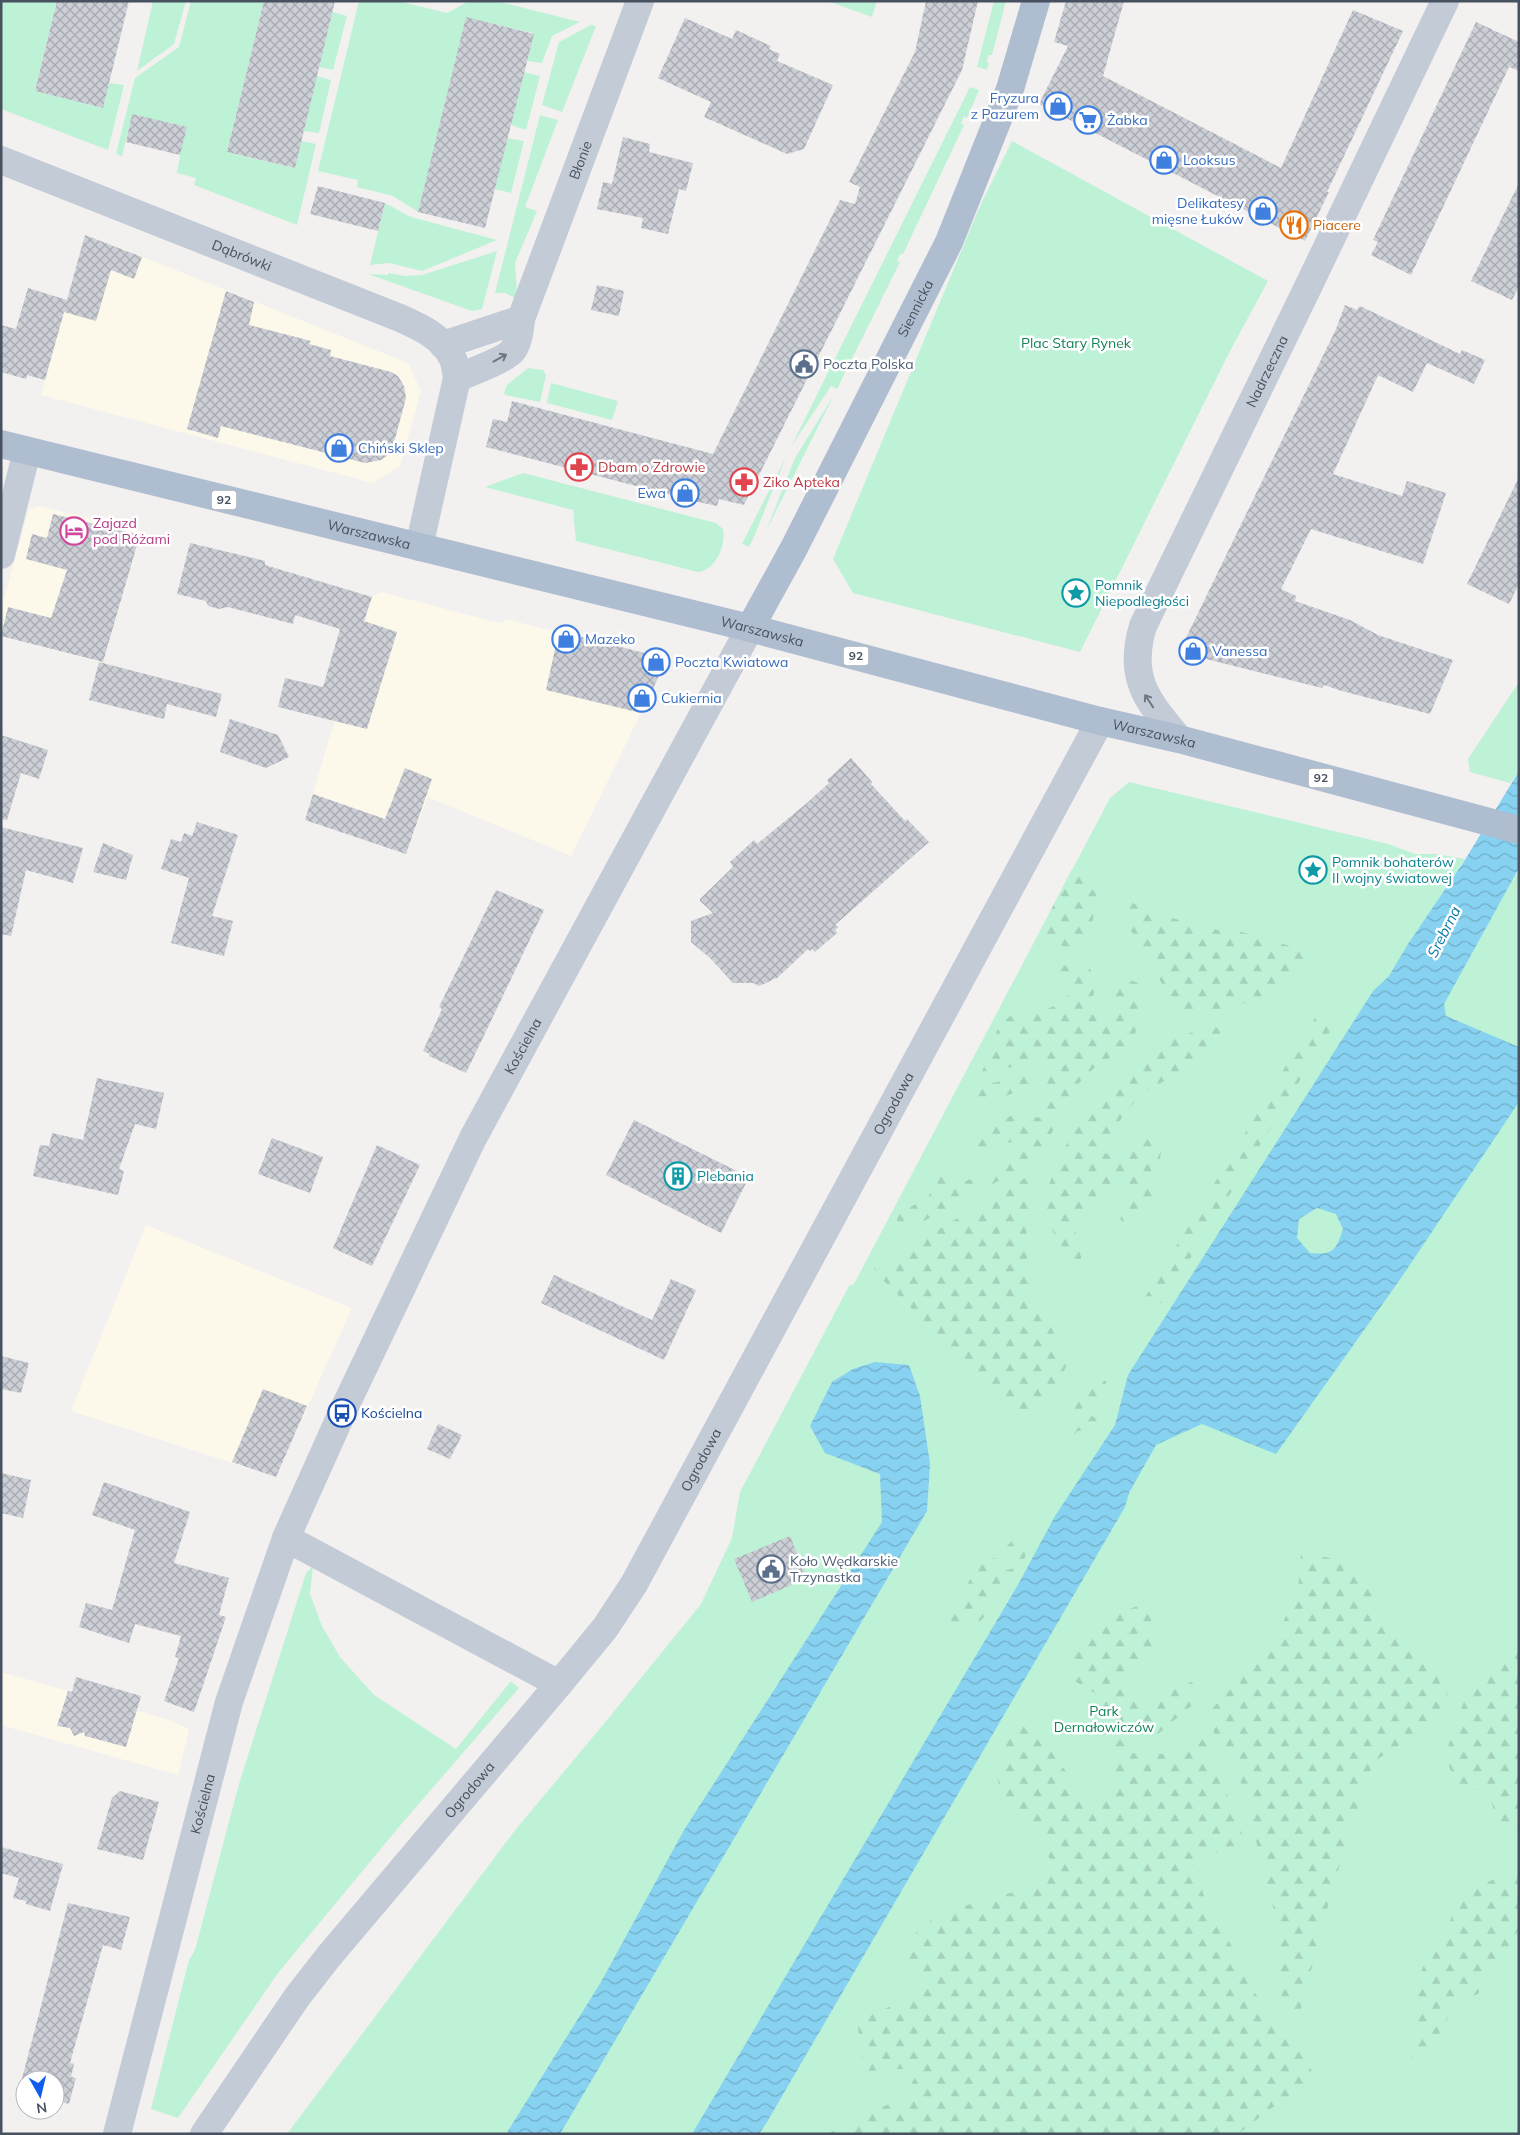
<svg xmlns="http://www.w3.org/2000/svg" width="1520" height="2135" font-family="Mulish,sans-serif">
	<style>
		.commercial { fill: #fdf9ea }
		.green { fill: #bdf2d6 }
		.forest { fill: url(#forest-firs) }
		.water { fill: url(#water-waves); fill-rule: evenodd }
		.building { fill: url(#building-cross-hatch) }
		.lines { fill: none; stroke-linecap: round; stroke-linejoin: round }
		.minor { stroke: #c3cbd6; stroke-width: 28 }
		.major { stroke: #afbdd0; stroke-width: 28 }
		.oneway { stroke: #6c7683 }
		.labels { text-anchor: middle; stroke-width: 5; stroke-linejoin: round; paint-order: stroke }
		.shield { fill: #fff; stroke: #7e858f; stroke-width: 1 }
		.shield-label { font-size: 12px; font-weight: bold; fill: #47515f }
		.shop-label { font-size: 14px; fill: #366cbe; stroke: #fff; text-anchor: start }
		.street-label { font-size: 14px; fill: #47515f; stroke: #fff }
		.food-label { font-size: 14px; fill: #c56008; stroke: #fff; text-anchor: start }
		.park-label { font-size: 14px; fill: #128556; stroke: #fff }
		.service-label { font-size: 14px; fill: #4e5e75; stroke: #fff; text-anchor: start }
		.health-label { font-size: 14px; fill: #be3a42; stroke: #fff; text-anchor: start }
		.hotel-label { font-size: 14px; fill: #b23c85; stroke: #fff; text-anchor: start }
		.culture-label { font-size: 14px; fill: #0d838f; stroke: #fff; text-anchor: start }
		.transit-label { font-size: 14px; fill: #164399; stroke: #fff; text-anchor: start }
		.water-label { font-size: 15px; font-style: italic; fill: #067aac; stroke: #fff }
	</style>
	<defs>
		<pattern id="forest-firs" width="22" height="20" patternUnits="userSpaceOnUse" patternTransform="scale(1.25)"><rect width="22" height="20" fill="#bdf2d6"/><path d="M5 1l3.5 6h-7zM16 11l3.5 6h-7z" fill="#a4d1ba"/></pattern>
		<pattern id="water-waves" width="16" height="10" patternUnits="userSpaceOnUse" patternTransform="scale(1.25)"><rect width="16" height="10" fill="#88d2f1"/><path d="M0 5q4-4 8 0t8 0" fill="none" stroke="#71adc6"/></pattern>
		<pattern id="building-cross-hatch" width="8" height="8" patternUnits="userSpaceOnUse" patternTransform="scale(1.25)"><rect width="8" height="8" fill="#cccfd5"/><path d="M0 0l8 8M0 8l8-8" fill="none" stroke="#a7aab0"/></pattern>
	</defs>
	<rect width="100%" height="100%" fill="#f3f0f0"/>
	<path class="commercial" d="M85,235L118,247L408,363L421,391L400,466L373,483L41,395Z
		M39,506L142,531L103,663L1,636V609L29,510Z
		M381,592L491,621L504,623L505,619L656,656L662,670L571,856L428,797L406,854L305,820L372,597Z
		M146,1225L352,1308L276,1477L71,1411Z
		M1,1672L169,1720L189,1729L178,1775L1,1725Z"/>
	<path class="green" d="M1,1H57L35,91L103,108L109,83L124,85L108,150L1,109Z
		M153,1H186L174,44L137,71Z
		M191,1H264L227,152L294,168L301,141L316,144L297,225L194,185L196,178L177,173L180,155L132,115L122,156L116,154L135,78L179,47Z
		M359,1H398L447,13L469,1H496L580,22L552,36L542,63L527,61L533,33L466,18L418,212L393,196L357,187L358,180L318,171Z
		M828,1H877L872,17Z
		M994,1H1006L992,55H989L986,62L989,63L987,70L977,67Z
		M332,12L347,16L333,70L319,67Z
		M591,25L596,26L562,112L542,105L559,42Z
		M524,72L540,76L526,130L511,125Z
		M316,76L331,80L319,133L303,131Z
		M970,87L979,90L967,118L964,116L961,124L964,125L903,254H900L897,261L900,262L837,389L831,386L791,447Z
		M540,115L558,120L525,207L537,211L515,263L517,291L515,298L505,293H495Z
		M507,138L524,141L511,193L494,189Z
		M1012,141L1268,281L1230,351L1080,652L853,593L833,559L980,206Z
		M385,203L411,217L497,240L422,271L390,263L370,265Z
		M497,251L482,309L472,311L368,274L388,275V273L405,276L422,275Z
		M528,368L543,370L546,375L540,402L505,395L504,393L507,385Z
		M551,383L618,401L612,420L547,403Z
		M834,395L766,531L795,458Z
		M786,457L753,539L749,547L742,544Z
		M523,473L716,523L723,529C726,545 717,569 698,572L576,541L573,510L485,487Z
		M1519,682V771L1510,783L1470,772L1468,759Z
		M1129,782L1388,844L1415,854H1437L1465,859L1459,868L1509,885L1515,874L1519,875V2134H287L516,1829L607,1720L701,1604L732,1538L740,1492L849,1286L854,1284L865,1263L1110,798Z
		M313,1566L310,1594L322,1626L340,1657L374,1695L456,1749L511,1681L519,1688L398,1828L278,1973L178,2118L151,2109L189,1960L195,1950L239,1784L306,1573Z"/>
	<path class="forest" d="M1072,869L1097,894L1090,938L1070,951L1040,931Z
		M1116,898L1142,906L1141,910L1233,934L1235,930L1311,952L1292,986L1253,1001L1182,1018L1114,901Z
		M1087,964L1097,981L1088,1015L1108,1013L1121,978L1143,984L1142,1007L1135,1034L1121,1050L1093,1069L1077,1085L1040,1155L1030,1164L898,1235L897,1215L929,1196L939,1169L948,1165L952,1186L987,1173L996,1161L1022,1147L1023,1140L966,1151L964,1138L1019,1112L1040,1118L1045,1100L1055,1085C1029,1085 1003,1096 980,1108L976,1087L1064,1066L1071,1057L982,1072L1000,1023L1021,1009L1044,1010L1060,1004L1070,993L1056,966Z
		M1318,1013L1337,1020L1163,1303L1141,1304Z
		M1213,1026L1223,1030L1220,1046L1192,1066L1142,1093L1117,1124L1102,1151L1117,1160L1148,1137L1161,1152L1153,1195L1131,1230L1120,1219L1130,1202L1120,1188L1096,1196L1090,1214L1075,1228L1082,1262L1065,1265C1060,1248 1045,1215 1046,1199C1047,1186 1055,1170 1060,1159C1081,1109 1120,1065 1170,1041C1183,1034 1199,1031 1213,1026Z
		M1027,1177L1033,1178L1025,1244L1034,1299L1039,1298L1067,1365L1045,1406C1020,1415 1014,1410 995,1392L884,1281L874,1268Z
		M1106,1381V1394L1091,1406L1081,1408L1085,1413L1100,1420L1097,1430L1077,1431L1071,1442H1067L1065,1435L1073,1429L1069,1418L1089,1383Z
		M1016,1529L1028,1542L1022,1571L1007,1593L998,1592C989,1604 991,1612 979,1622L969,1612L957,1632H947L945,1626L974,1572L990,1558L999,1559L1004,1570L1012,1569L1015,1555H1009L1004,1549L1013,1540V1533Z
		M1301,1552L1354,1563L1365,1573L1375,1607L1451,1685L1437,1721L1373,1762L1334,1883L1299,2016L1283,2003L1278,1976L1273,1906L1241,1783L1211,1727L1212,1709L1272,1644L1298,1592Z
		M1147,1603L1157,1644L1118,1677L1134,1694L1146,1701L1194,1681L1197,1701L1158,1734L1140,1736L1132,1753L1165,1754L1203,1739L1218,1769L1245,1842L1197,1860L1203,1894L1239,1960L1249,1986L1292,2038L1313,2073L1301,2093L1273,2107L1238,2134H827L905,2096L920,2068L864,2071L857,2021L898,2003L922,1985L899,1959L917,1932L939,1913L1024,1889L1054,1867L1042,1844L1001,1793L995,1768L1013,1730L1027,1715L1078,1789L1090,1814L1111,1792L1112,1760L1101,1743L1098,1695L1073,1680L1066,1658L1102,1618Z
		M1519,1634V1829L1497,1820L1488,1791L1457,1788L1445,1755L1468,1690L1486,1675Z
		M1519,1867V1930L1478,1994L1455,2003L1432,2052L1412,2064L1414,1994L1423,1967L1450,1923L1455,1898Z"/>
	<path class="water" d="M1519,771V868L1444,1004L1446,1016L1519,1047V1102L1401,1278L1276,1454L1202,1424L1156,1445L1129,1493L1125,1507L767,2122L759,2134H692L1019,1583L1055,1516L1115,1425L1128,1375L1373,991L1389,976L1408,944L1463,863ZM1317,1208L1336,1214L1343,1229C1336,1251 1333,1255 1310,1253L1297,1238L1299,1219Z
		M875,1362L909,1365L920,1396L930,1464L927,1511L560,2134H506L601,1982L684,1830L882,1522L880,1474L825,1453L810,1426L832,1382L853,1369Z"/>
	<path class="building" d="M57,1H129L103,108L35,91Z
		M264,1H335L295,168L227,152Z
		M926,1H978L962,70L744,505L719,499L717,506L694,501L486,447L493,419L507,422L512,401L713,454L840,200L855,204L860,187L849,182L915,52Z
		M1066,1H1124L1103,76L1281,168L1353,10L1403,31L1327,192H1329L1305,241L1039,104L1068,46L1054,42Z
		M466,17L534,34L485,228L418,212Z
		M685,18L732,39L736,30L771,46L769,49L780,54L777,61L833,85L804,149L787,154L704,117L711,102L658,78Z
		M1476,22L1519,42V71L1509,67L1411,275L1371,255L1378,242L1373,240Z
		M132,114L187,127L180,155L126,142Z
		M623,137L650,144L649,152L693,163L686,191L679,189L668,234L641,228L643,218L597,209L603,182L612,184Z
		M1519,183V286L1512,300L1471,281Z
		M318,186L385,203L378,231L310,214Z
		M85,235L142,257L134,279L111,270L96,321L64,312L45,380L27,375L26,379L1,372V325L16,329L28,288L67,300Z
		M597,285L624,291L619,316L591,310Z
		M226,291L254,302L249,325L311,341L309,344L331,350L330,356L391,372L398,376L404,386L406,398L392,450L388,455L381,460L365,463L221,426L218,438L187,429Z
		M1345,305L1357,310L1360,306L1460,354L1462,350L1485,360L1474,384L1427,363L1413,392L1378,375L1333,474L1402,496L1407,481L1446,493L1423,564L1311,529L1281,589L1296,596L1295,601L1350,620L1378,635L1453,660L1430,714L1342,691L1324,685L1322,688L1190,655L1193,644L1185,640L1336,329Z
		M1519,477V584L1509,604L1467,584Z
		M53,514L140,535L103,662L1,636L8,607L51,618L67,570L26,559L32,534L47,538Z
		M190,543L265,561V565L372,597L364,621L397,632L367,729L278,707L285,678L323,687L340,629L295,615L293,624L228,607L219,609L208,606L206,601L177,594Z
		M559,631L656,656L662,670L641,713L546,690Z
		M99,662L222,694L216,717L167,704L164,719L89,700Z
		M230,719L278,735L289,757L266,768L220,752Z
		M1,735L48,750L39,779L21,773L7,820L1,819Z
		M851,758L872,782L871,784L905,821L907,819L929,842L835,925L838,927L835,930L837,933L815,952L812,949L810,951L808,949L776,979L775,978L770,981L759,986L753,983H733L710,958L691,942V921L713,913L700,901V899L733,867L730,862L754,840L757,844L807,803L829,783L827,780Z
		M405,768L432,779L406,854L305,820L313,794L385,819Z
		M197,822L238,835L212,916L233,921L224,956L171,943L189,878L161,869L171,839L181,842L184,833L192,836Z
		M1,827L83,848L73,883L26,870L11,936L1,934Z
		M103,843L133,855L126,880L93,872Z
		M496,890L544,910L466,1073L429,1056L430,1054L423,1051L442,1009L439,1007Z
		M97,1078L164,1093L156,1129L135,1124L119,1169L124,1171L118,1195L33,1176L40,1145L49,1146L52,1133L83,1140Z
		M634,1120L749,1177L721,1233L606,1175Z
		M272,1138L323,1157L310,1193L258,1174Z
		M377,1145L420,1165L372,1266L333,1248Z
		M554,1275L652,1320L671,1279L696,1290L664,1360L541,1303Z
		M1,1356L29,1363L21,1393L1,1389Z
		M263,1389L307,1406L276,1477L232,1462Z
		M438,1424L462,1435L450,1459L427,1449Z
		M1,1473L31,1480L23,1518L1,1513Z
		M104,1482L190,1512L174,1563L229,1578L219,1615L226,1617L194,1712L164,1701L179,1658L175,1657L181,1636L135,1624L129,1643L79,1627L86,1603L112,1610L135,1530L92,1515Z
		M790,1536L807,1578L752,1602L734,1559Z
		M76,1677L141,1696L126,1747L85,1736L84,1732L74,1736L70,1728L57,1726L68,1691L72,1692Z
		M120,1791L159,1802L143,1860L97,1849L112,1798Z
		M1,1847L63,1864L50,1911L26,1904V1901L13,1898L19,1878L1,1873Z
		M68,1903L130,1917L121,1950L103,1945L70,2063L74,2064L71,2077L76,2078L69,2104L55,2100V2080H25V2092L19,2090Z"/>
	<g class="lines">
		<g class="minor">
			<path id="s1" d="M1,160L400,318C420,327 443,337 453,359C455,364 456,372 457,378L419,547"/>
			<path d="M443,345L521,319"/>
			<path id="s2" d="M457,378C469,373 507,359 513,350C519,341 520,329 521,319L640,1"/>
			<path d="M1,555L27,451"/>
			<path id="s3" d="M1179,739C1148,701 1127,679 1143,626L1308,287L1445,1"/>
			<path d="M286,1538L559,1684"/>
			<path id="s4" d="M117,2134L229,1702L286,1538L342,1413L473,1138L750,628"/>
			<path id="s5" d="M204,2134L297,1997L329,1956L559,1684L605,1628L634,1584L1100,721"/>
		</g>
		<g class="major">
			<path id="s6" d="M1,444L750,628L1100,721L1179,739L1519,830"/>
			<path id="s7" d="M750,628L794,548L949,242L1010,89L1036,1"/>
		</g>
	</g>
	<defs><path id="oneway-shaft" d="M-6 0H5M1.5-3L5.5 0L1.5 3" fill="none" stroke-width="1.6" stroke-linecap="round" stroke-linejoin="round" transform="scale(1.25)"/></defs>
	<g class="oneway">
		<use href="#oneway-shaft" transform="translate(500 358) rotate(-29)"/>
		<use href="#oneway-shaft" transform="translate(1149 701) rotate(-123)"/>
	</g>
	<defs>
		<g id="shop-ring" transform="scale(1.4375)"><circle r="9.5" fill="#fff" stroke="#3f7fe0" stroke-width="1.5"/><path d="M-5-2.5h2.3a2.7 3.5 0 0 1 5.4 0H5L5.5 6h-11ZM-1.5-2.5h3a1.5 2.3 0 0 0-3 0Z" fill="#3f7fe0"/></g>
		<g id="supermarket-ring" transform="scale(1.4375)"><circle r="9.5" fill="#fff" stroke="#3f7fe0" stroke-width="1.5"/><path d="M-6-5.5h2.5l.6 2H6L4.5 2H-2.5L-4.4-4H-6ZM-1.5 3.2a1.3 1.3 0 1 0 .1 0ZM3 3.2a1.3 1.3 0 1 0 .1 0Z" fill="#3f7fe0"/></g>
		<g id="restaurant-ring" transform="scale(1.4375)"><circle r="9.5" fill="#fff" stroke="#e8710a" stroke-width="1.5"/><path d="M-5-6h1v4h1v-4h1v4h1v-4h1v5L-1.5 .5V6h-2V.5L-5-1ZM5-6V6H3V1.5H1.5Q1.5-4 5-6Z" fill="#e8710a"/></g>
		<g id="civic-ring" transform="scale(1.4375)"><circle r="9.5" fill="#fff" stroke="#5c6f8a" stroke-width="1.5"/><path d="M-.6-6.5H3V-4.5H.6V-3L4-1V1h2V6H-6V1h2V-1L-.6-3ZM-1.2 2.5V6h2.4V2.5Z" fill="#5c6f8a"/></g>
		<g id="pharmacy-ring" transform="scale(1.4375)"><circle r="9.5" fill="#fff" stroke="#e0444e" stroke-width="1.5"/><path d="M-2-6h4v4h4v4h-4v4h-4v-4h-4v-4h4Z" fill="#e0444e"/></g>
		<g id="hotel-ring" transform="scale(1.4375)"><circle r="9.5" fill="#fff" stroke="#d1479c" stroke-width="1.5"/><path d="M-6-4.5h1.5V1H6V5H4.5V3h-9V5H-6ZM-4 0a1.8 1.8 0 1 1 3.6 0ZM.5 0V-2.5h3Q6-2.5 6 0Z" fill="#d1479c"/></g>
		<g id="sight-ring" transform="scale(1.4375)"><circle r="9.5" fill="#fff" stroke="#0f9aa8" stroke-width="1.5"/><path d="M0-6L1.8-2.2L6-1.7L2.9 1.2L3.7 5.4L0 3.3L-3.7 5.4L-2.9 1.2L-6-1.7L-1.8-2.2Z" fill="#0f9aa8"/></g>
		<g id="building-ring" transform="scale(1.4375)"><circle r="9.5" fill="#fff" stroke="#0f9aa8" stroke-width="1.5"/><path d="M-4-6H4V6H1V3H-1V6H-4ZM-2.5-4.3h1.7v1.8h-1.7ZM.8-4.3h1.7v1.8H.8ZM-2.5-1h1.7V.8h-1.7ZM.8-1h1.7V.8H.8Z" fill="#0f9aa8"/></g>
		<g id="bus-ring" transform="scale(1.4375)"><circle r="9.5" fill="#fff" stroke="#1a4fb4" stroke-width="1.5"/><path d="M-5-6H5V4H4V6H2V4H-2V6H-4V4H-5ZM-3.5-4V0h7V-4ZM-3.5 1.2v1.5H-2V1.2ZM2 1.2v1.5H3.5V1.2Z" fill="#1a4fb4"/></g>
	</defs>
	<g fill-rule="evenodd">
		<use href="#shop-ring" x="1058" y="106"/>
		<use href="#supermarket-ring" x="1088" y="120"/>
		<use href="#shop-ring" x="1164" y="160"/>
		<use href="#shop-ring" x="1263" y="211"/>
		<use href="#restaurant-ring" x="1294" y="225"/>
		<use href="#civic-ring" x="804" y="364"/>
		<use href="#shop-ring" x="339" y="448"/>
		<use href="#pharmacy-ring" x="579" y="467"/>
		<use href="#pharmacy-ring" x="744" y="482"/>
		<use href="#shop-ring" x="685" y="493"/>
		<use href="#hotel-ring" x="74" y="531"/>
		<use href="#sight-ring" x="1076" y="593"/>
		<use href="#shop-ring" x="566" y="639"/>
		<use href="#shop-ring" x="1193" y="651"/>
		<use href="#shop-ring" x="656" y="662"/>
		<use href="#shop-ring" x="642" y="698"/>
		<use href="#sight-ring" x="1313" y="870"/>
		<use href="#building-ring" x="678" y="1176"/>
		<use href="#bus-ring" x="342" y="1413"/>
		<use href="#civic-ring" x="771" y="1569"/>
	</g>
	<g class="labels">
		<g class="shield">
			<rect x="211.5" y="490.5" width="25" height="19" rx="4"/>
			<rect x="843.5" y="646.5" width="25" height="19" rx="4"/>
			<rect x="1308.5" y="768.5" width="25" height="19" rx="4"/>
		</g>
		<g class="shield-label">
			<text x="224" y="504">92</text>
			<text x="856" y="660">92</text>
			<text x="1321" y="782">92</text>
		</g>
		<g class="shop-label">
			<text x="1039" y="103" text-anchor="end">Fryzura<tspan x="1039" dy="16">z Pazurem</tspan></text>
			<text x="1107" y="125">Żabka</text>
			<text x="1183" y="165">Looksus</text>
			<text x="1244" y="208" text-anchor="end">Delikatesy<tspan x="1244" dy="16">mięsne Łuków</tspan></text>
			<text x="358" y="453">Chiński Sklep</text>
			<text x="666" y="498" text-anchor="end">Ewa</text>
			<text x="585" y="644">Mazeko</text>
			<text x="1212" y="656">Vanessa</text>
			<text x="675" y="667">Poczta Kwiatowa</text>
			<text x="661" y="703">Cukiernia</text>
		</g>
		<g class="street-label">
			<text dy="5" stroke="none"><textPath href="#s2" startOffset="265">Błonie</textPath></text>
			<text dy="5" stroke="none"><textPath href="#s1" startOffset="259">Dąbrówki</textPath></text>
			<text dy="5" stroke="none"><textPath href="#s7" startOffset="360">Siennicka</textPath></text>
			<text dy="5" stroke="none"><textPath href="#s3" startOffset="409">Nadrzeczna</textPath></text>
			<text dy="5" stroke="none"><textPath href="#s6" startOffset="379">Warszawska</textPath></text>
			<text dy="5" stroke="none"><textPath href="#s6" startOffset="784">Warszawska</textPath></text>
			<text dy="5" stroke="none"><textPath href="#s6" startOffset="1189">Warszawska</textPath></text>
			<text dy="5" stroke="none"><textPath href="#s4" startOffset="1166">Kościelna</textPath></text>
			<text dy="5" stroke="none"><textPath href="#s5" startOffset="1245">Ogrodowa</textPath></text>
			<text dy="5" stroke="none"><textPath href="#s5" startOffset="840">Ogrodowa</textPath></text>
			<text dy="5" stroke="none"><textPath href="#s5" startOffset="435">Ogrodowa</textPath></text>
			<text dy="5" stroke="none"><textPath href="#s4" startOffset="341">Kościelna</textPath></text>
		</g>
		<g class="food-label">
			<text x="1313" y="230">Piacere</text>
		</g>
		<g class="park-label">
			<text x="1076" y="348">Plac Stary Rynek</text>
			<text x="1104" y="1716">Park<tspan x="1104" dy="16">Dernałowiczów</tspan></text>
		</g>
		<g class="service-label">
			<text x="823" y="369">Poczta Polska</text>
			<text x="790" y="1566">Koło Wędkarskie<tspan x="790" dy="16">Trzynastka</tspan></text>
		</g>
		<g class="health-label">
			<text x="598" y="472">Dbam o Zdrowie</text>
			<text x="763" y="487">Ziko Apteka</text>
		</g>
		<g class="hotel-label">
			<text x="93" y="528">Zajazd<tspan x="93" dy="16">pod Różami</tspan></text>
		</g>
		<g class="culture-label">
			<text x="1095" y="590">Pomnik<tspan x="1095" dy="16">Niepodległości</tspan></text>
			<text x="1332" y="867">Pomnik bohaterów<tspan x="1332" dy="16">II wojny światowej</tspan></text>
			<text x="697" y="1181">Plebania</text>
		</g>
		<g class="transit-label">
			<text x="361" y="1418">Kościelna</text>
		</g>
		<g class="water-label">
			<text transform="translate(1444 932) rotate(-63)" y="5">Srebrna</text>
		</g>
	</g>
	<rect width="1520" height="2135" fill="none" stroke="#47515f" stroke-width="5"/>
	<g transform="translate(40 2095) rotate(172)"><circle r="24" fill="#ffffff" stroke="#b5b9bf"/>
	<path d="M0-4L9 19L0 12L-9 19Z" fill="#105ded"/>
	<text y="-8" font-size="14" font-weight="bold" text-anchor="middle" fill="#47515f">N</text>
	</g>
</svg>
